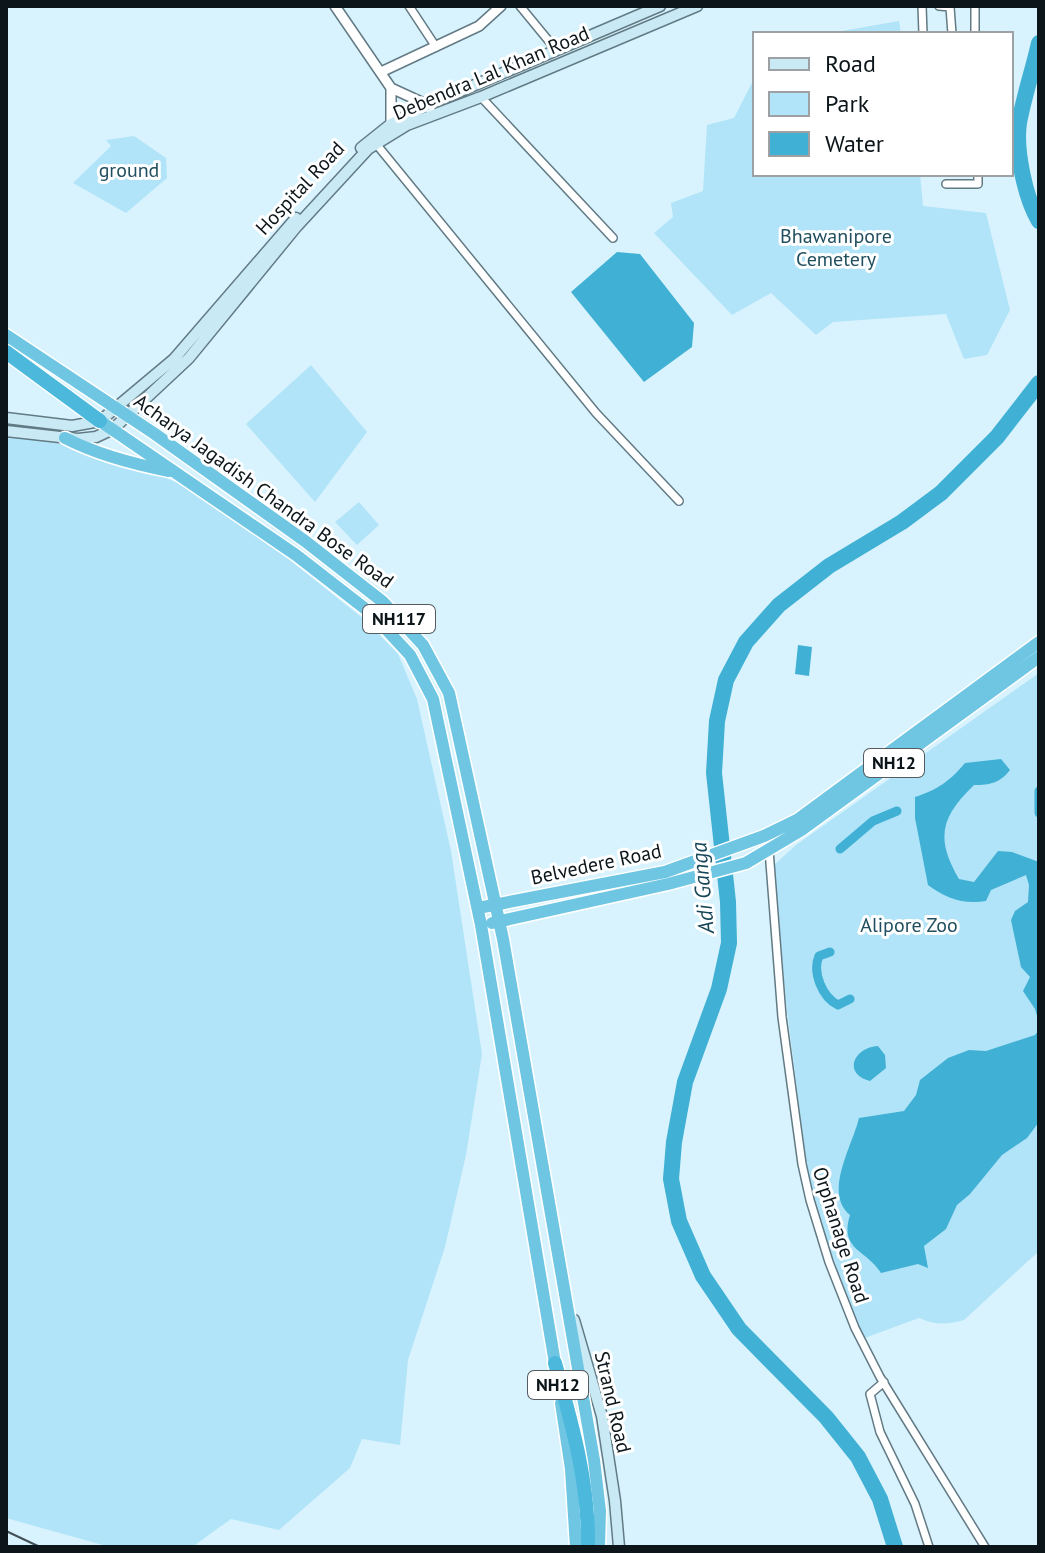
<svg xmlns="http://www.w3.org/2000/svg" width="1045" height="1553" font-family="'PT Sans',sans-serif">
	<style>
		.green { fill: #b1e4f8 }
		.water { fill: #40b0d4 }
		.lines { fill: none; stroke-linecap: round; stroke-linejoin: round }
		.canal { stroke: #40b0d4; stroke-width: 9 }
		.river { stroke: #40b0d4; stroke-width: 16 }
		.minor-casing { stroke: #627a84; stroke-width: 10 }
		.tertiary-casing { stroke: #627a84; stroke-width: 12 }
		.secondary-casing { stroke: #627a84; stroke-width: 13 }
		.trunk-casing { stroke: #fff; stroke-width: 15 }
		.motorway-casing { stroke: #fff; stroke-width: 17 }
		.minor { stroke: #fff; stroke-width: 7 }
		.tertiary { stroke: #fff; stroke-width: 9 }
		.secondary { stroke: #c9eaf4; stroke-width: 10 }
		.trunk { stroke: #6fc6e3; stroke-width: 12 }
		.motorway { stroke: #4bb8dc; stroke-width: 14 }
		.tram { stroke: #435156; stroke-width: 2 }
		.labels { text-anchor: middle; stroke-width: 6; stroke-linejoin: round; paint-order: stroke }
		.shield { fill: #fff; stroke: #555b5e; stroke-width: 2 }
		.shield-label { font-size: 18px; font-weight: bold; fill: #0c1519 }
		.street-label { font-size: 20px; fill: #0c1519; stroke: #fff }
		.park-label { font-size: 20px; fill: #204f5f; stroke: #fff }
		.water-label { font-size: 22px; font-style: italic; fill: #174656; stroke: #fff }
	</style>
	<rect width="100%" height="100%" fill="#d8f3fe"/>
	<path class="green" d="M899,21L901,34H825Z
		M755,77V174H920L923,206L986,213L1010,310L987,355L964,359L946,314L833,322L816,335L771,293L732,315L654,233L673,217L671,203L703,191L707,125L734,118Z
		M134,136L166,158L167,178L126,213L73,183L111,146L106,140Z
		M311,365L367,432L315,502L246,424Z
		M6,435L104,451L187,487L286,557L365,620L398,654L417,699L451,851L482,1054L466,1155L445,1247L408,1360L400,1445L362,1439L350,1468L279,1530L231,1519L192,1547H110L6,1518Z
		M359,502L379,525L357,545L335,522Z
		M1039,673V1251L964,1320C947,1325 935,1325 919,1318L862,1339L811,1200L786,1002L774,865L796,845Z"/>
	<path class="water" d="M617,252L640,254L694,323L692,347L644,382L571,292Z
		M798,645L812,647L809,676L795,674Z
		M1001,759L1010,770C1000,783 990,785 974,785C941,817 935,838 959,879L974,882L998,851L1012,852L1039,862V1023L1035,1009L1023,991L1030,977L1021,967L1011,920L1015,911L1028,902L1029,885L1026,875L991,890L986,901C964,905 945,898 928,885L915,818V797C937,790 950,781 965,763Z
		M1039,1030V1122L1027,1138L1002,1155L970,1194L957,1205L946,1229L924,1246L928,1268L918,1264L881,1273C866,1249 839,1250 850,1215C823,1193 852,1147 859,1118L904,1111L916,1095L920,1080L948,1058L969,1050L986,1051L1035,1035Z
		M878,1046L885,1055L886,1068L870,1081C842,1074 854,1047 878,1046Z"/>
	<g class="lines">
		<path class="canal" d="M1039,791V813
			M840,849L873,821L897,811
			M830,952L819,956C812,972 822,997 838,1005L850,999"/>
		<path class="river" d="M1039,43C1033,70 1024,96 1019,123C1015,149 1025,198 1039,221
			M895,1547L880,1499L858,1457L826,1417L739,1329L703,1276L679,1221L671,1179L674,1142L685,1082L719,989L729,943L728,902L714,773L717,721L726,680L746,642L779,605L829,566L902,522L941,493L997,437L1039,383"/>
		<g class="minor-casing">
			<path id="minor" d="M409,6L436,47
				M520,6L557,51
				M922,6L923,34
				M939,6L950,7L952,34
				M975,6V34
				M481,97L613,238
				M377,145L596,413L679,501
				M946,184H978V174
				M769,850L782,1017L802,1164L810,1200L829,1262L855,1328L880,1377L985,1547
				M884,1382L870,1394L880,1432L915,1504L929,1547"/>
		</g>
		<g class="tertiary-casing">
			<path id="tertiary" d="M335,6L391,88L428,105L430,109
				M381,72L479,26L501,6
				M391,128V88"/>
		</g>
		<g class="secondary-casing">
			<path id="secondary" d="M361,148L391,124L428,105L660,6
				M6,418L72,426L100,421L174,359L296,218
				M6,431L78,439L96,437L113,429L189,358L297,226L368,149L407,125L481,97L697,6
				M574,1320L602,1416L615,1501L619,1547"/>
		</g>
		<g class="trunk-casing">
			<path id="trunk" d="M6,335L155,434L305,541L383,602L423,645L449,693L503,939L594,1460L600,1511L599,1547
				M100,421L296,555L372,614L410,655L433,699L481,925L556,1369
				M65,438C98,455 133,464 169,471
				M478,908L665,872L764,836L797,820L1039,642
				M492,923L668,884L746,863L803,829L1039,657
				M561,1403L571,1469L576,1547"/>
		</g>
		<g class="motorway-casing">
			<path id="motorway" d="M6,352L100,421
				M555,1363C572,1424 589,1483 588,1547"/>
		</g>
		<use href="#minor" class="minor"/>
		<use href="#tertiary" class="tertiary"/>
		<use href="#secondary" class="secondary"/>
		<use href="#trunk" class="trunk"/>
		<use href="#motorway" class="motorway"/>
		<path class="tram" d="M6,1531L40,1547"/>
	</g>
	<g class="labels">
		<g class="shield">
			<rect x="363" y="605" width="72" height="28" rx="6"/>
			<rect x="864" y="749" width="60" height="28" rx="6"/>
			<rect x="528" y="1371" width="60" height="28" rx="6"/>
		</g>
		<g class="shield-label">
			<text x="399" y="625">NH117</text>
			<text x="894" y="769">NH12</text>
			<text x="558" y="1391">NH12</text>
		</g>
		<g class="street-label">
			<text transform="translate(491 73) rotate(-23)" y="7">Debendra Lal Khan Road</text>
			<text transform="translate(300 188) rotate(-47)" y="7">Hospital Road</text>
			<text transform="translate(264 491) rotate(36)" y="7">Acharya Jagadish Chandra Bose Road</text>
			<text transform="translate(596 864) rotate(-12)" y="7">Belvedere Road</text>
			<text transform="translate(841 1235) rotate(72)" y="7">Orphanage Road</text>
			<text transform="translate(613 1402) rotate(77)" y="7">Strand Road</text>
		</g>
		<g class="park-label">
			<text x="129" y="177">ground</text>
			<text x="836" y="243">Bhawanipore<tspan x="836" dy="23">Cemetery</tspan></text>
			<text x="909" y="932">Alipore Zoo</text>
		</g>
		<g class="water-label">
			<text transform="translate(702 888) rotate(-95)" y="8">Adi Ganga</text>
		</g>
	</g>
	<rect width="1045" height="1553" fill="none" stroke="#0c1519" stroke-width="16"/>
	<rect x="753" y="32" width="260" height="144" fill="#ffffff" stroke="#9ea1a3" stroke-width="2"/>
	<rect x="769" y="58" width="40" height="12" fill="#c9eaf4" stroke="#9ea1a3" stroke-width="2"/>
	<text x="825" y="72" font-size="24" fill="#0c1519">Road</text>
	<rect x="769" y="92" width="40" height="24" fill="#b1e4f8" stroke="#9ea1a3" stroke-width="2"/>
	<text x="825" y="112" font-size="24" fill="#0c1519">Park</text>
	<rect x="769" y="132" width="40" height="24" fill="#40b0d4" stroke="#9ea1a3" stroke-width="2"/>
	<text x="825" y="152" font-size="24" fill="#0c1519">Water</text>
</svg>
